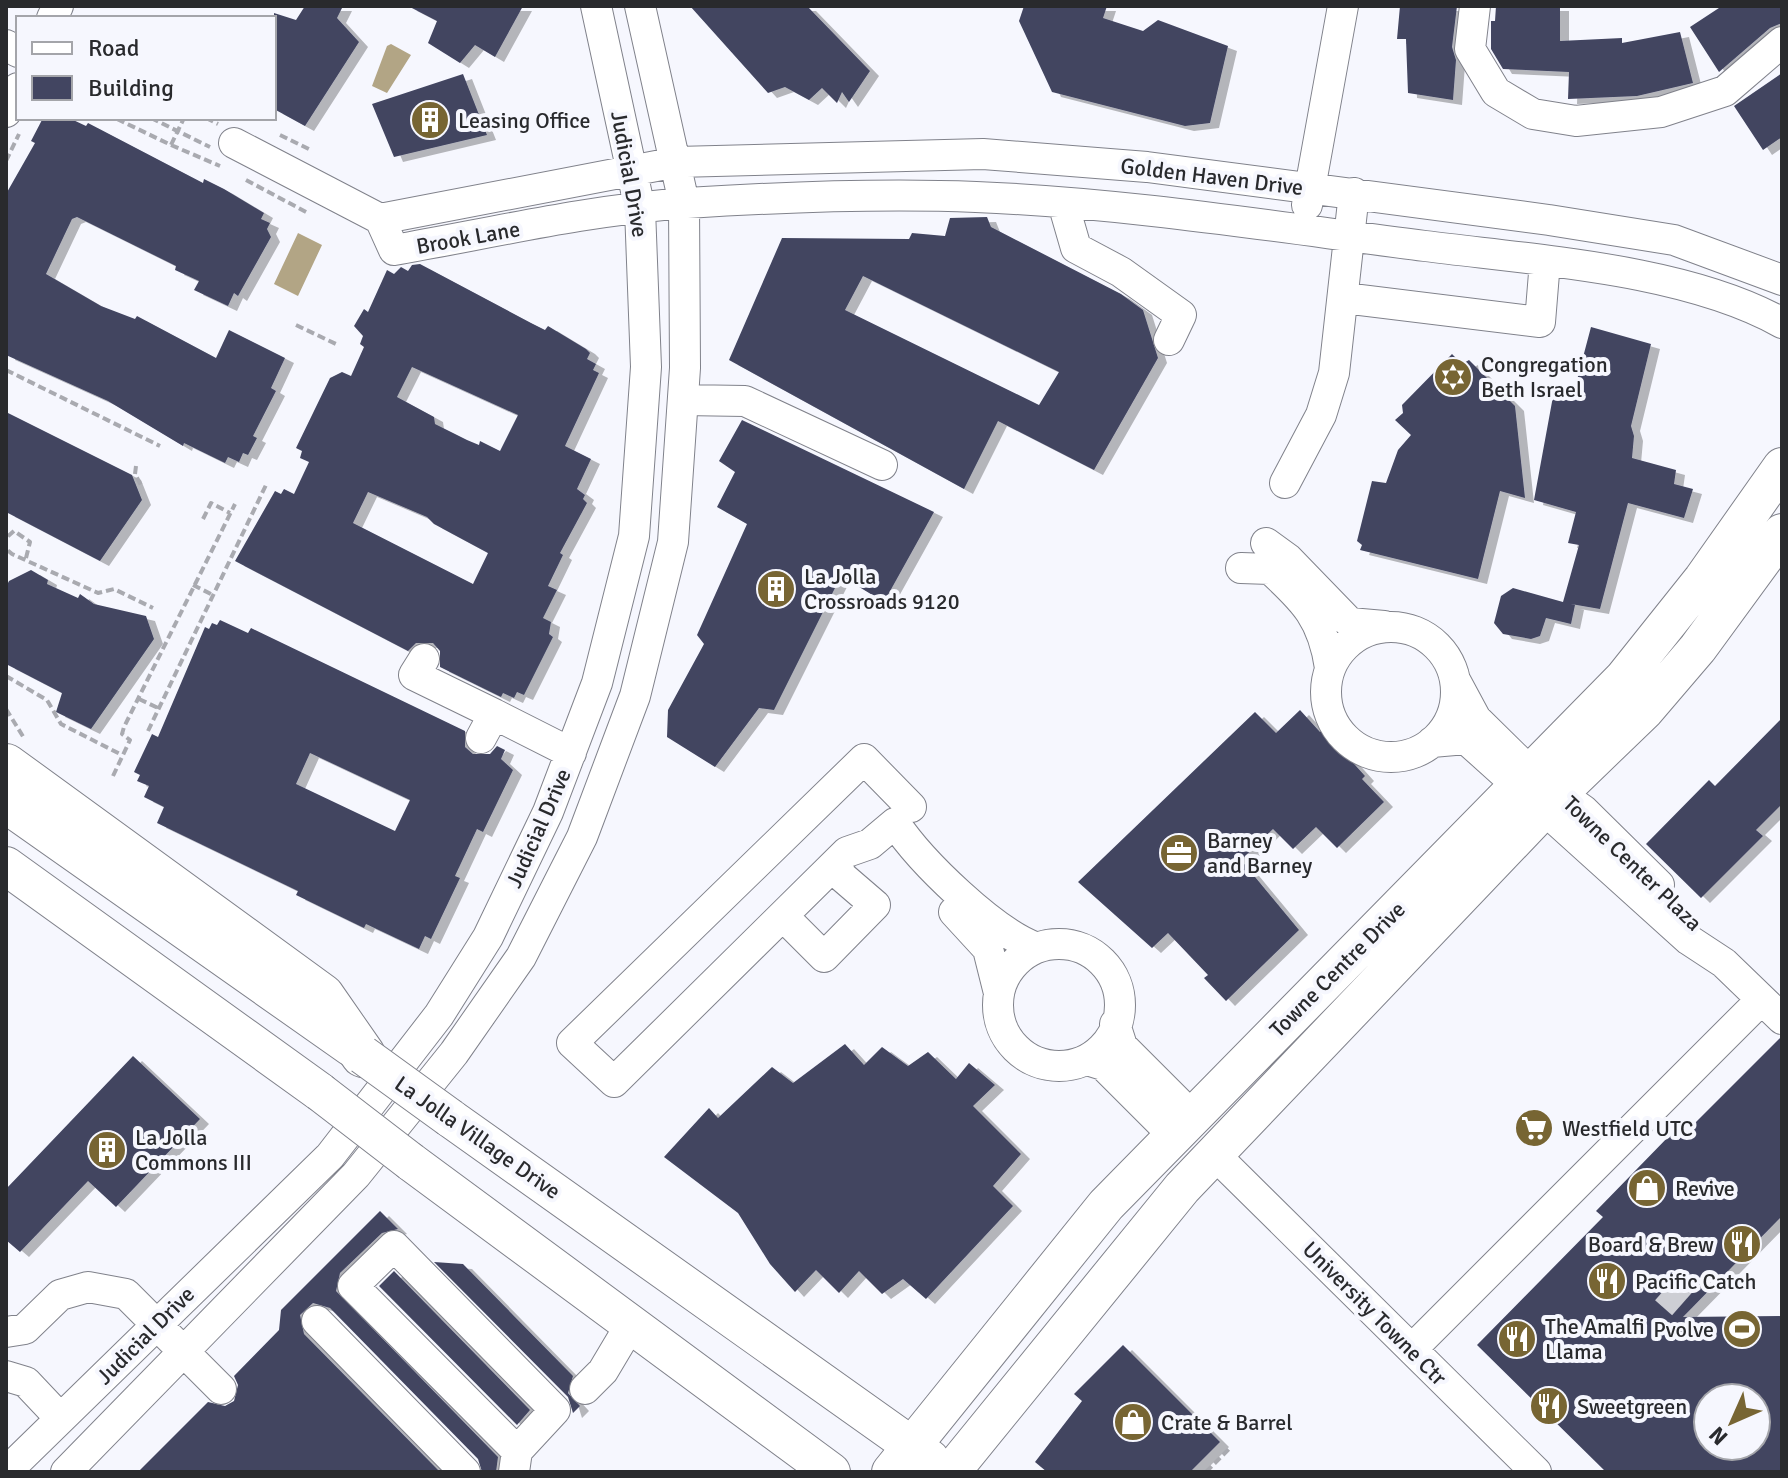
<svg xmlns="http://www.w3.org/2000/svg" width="1788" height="1478" font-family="Signika,sans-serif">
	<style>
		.water { fill: #b2a585 }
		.building { fill: #424561; fill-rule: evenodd; filter: url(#shadow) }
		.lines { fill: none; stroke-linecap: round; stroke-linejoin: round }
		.minor-tunnel { stroke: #cdced4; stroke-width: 30; stroke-dasharray: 30 15; stroke-linecap: butt }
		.minor-casing { stroke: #80828b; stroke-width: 32 }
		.major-casing { stroke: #80828b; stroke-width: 40 }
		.highway-casing { stroke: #80828b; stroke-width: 46 }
		.path { stroke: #a9aab0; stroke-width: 4; stroke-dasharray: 8 4; stroke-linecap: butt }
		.minor { stroke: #fff; stroke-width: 30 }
		.major { stroke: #fff; stroke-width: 38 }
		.highway { stroke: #fff; stroke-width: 44 }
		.major-bridge-casing { stroke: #80828b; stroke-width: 40; stroke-linecap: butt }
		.major-bridge { stroke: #fff; stroke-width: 38 }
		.labels { text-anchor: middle; stroke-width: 8; stroke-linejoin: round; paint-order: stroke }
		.poi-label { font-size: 22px; fill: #292a2d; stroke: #f6f7fe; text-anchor: start }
		.street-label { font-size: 22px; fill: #292a2d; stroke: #f6f7fe }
	</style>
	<defs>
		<filter id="shadow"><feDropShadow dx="9" dy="5" stdDeviation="0" flood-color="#0004"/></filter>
	</defs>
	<rect width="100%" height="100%" fill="#f6f7fe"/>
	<path class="water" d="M391,44L411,55L387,93L372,86L387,46Z
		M298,233L322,245L298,296L274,284Z"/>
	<path class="building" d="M305,6H343L337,18L359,42L305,126L274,109V13L296,20Z
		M408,6H523L495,57L475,45L460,63L428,43L437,21Z
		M690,6H807L870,71L849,102L842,92L837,103L822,88L809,100L785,87L768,93Z
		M1024,6H1107L1103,18L1143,31L1158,20L1228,46L1210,123L1185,126L1052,92L1019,21Z
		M1400,6H1457L1452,47L1456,60L1453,100L1408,93L1406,39H1397Z
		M1496,6H1560V41L1622,38V43L1680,32L1693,83L1637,96L1568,99L1569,72L1503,69L1491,49V21H1495Z
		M1722,6H1782V23L1770,28L1719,72L1690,27Z
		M1782,73V137L1763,150L1734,106Z
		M463,74L487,135L394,157L372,104Z
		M43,118H69L86,126L88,123L203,183L204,179L224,189L264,213L261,219L270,223L267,229L271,237L238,296L234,293L228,306L194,290L199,281L175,270L176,266L77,217L72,219L46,274L101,306L135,319L137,316L216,358L229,330L285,358L271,388L276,391L253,436L257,438L248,455L243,453L239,462L228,457L225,463L184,443L183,446L108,401L6,355V194L35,143L31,141Z
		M987,217L991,227L1121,294L1143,310L1158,358L1094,470L998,421L964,489L729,360L782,238L909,239L912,233L945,236L950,218ZM863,276L1059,372L1039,405L845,310Z
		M420,264L531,323L545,330L548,326L586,349L590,353L587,359L596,364L593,370L599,373L565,446L591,459L577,489L585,495L583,499L587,503L560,553L563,555L548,586L557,590L543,618L551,622L549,634L553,637L524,695L517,692L514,698L503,693L501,697L440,667V651L433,643H416L408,651L235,561L275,491L281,494L284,489L294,494L309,462L300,458L302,451L296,448L330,378L342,372L351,376L364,347L360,344L363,336L354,326L364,309L368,312L387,270L394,274L401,267L408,271L412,265ZM412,367L518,415L500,451L480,441L479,445L467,440L435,424L434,417L397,397ZM368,492L427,517L434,524L488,553L473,584L353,523Z
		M1591,327L1651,344L1631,426L1634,436L1632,458L1676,470L1674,484L1693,489L1684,518L1628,503L1600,609L1571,604L1575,605L1571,624L1546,618L1540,636L1531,639L1503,634L1494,623L1501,596L1513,588L1563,602L1579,545L1568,543L1576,512L1534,500L1554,391L1573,395Z
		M1452,354L1462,364L1469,360L1515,406L1525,498L1500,491L1478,579L1360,550L1362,545L1357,541L1372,481L1386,483L1398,450L1411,435L1395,420L1403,413L1402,405Z
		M6,412L132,475L142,500L100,561L6,512Z
		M742,420L934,512L884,602L841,576L774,710L759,708L715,767L667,737L668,710L704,644L697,635L747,524L717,507L735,472L719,461Z
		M31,570L48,580L47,584L78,598L80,594L94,604L146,616L154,639L91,729L56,712L62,693L6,664V587L9,581Z
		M220,620L248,633L251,628L465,731V747L473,754H490L497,746L505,750L501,759L513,770L483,832L477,829L455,876L460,878L431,939L425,936L419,949L366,924L364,928L296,895L298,891L157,823L164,807L144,797L149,786L137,781L140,775L134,772L152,734L158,737L205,627L209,629L212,623L217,625ZM310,753L410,800L395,831L296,784Z
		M1300,710L1320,732L1324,728L1348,753L1346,755L1365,776L1362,779L1384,802L1337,848L1316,827L1293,849L1273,829L1241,860L1299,930L1226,1001L1204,978L1208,975L1168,933L1152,948L1078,882L1255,712L1276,733Z
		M1782,718V804L1756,830L1763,836L1701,898L1646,844L1709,780L1715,786Z
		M1782,1036V1216L1683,1317L1782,1316V1472H1606L1477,1345L1603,1217L1596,1211L1671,1134L1678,1140ZM1708,1398H1756V1446H1708Z
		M845,1044L864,1065L882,1047L908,1066L928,1052L956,1079L969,1063L995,1085L973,1106L1021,1154L993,1186L1013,1206L926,1299L903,1279L882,1294L859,1271L839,1293L816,1270L795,1292L770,1264L738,1213L664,1157L709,1108L718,1118L772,1067L793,1083Z
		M133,1056L200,1119L116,1207L88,1181L20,1252L6,1240V1189Z
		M380,1211L398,1229L382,1233L340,1273L336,1291L498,1457L496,1472H482L478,1459L330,1308L313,1303L300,1315L304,1334L440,1472H138L208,1402L225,1406L234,1401L238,1385L234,1376L279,1330L281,1310Z
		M434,1262L463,1264L573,1376L568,1393L580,1406L573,1413L568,1397Z
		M394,1271L530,1410L517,1425L379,1286Z
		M1123,1345L1220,1442L1190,1472H1047L1035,1462L1082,1401L1074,1394Z"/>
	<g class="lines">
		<path class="minor-tunnel" d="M1665,1289L1682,1304"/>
		<g class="minor-casing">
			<path id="minor" d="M1475,6L1470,49L1496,92L1533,114L1576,121L1661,112L1725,91L1782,42
				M52,18L58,6
				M6,45L18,52
				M6,112L18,88
				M234,143L380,219
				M1063,203L1076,248L1121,272L1181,315L1169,340
				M1307,205L1343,6
				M380,219L394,250C491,233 588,210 687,203C783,197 880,193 976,197C1127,203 1276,227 1425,246C1534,260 1686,269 1782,323
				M380,219L677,162L983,154L1147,167L1549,220L1674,240L1782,280
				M1344,298L1540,322L1545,261
				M683,400L745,401L882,465
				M1285,483L1321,415L1334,373L1354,193
				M1266,543L1288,559L1350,623L1384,626
				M1241,568L1270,569C1305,601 1323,619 1330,668
				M1326 692a65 65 0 1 1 130 0a65 65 0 1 1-130 0Z
				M424,659L414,675L494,714
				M1455,680L1476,719L1532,774L1583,810L1659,885
				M481,738L494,714L571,753
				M1432,742L1466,739L1689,940L1724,963L1782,1019
				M911,807L864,759L572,1043L614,1082L847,852L870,844L895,823C921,862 993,932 1037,948
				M954,912L988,949L999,993
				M783,916L824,957L875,905L832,868
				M998 1005a61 61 0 1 1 122 0a61 61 0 1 1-122 0Z
				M1115,1024L1122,1046L1192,1116
				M1087,1060L1103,1065L1174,1136
				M1214,1154L1536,1472
				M317,1321L465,1472
				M6,1332L25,1329L60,1295L88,1287L126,1294L221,1389
				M1412,1349L1761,1000
				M6,1376L26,1382L60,1418
				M585,1389L603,1371L631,1324
				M6,1472L330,1156L439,1015L488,937L548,812L597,683L634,536L646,367L640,209L596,6
				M66,1472L356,1175L454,1053L521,957L582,837L635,696L673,542L685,368L684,203L640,6
				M514,1472L517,1451L555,1410L394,1246L353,1286L517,1451"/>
		</g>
		<g class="major-casing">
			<path id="major" d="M6,804L351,1047
				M6,866L320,1092
				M450,1118L930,1459
				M411,1162L831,1472
				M891,1472L1106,1205L1624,678L1703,579L1782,467
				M951,1472L1182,1188L1559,793L1645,710L1698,648L1782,533"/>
		</g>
		<g class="highway-casing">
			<path id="highway" d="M6,766L322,996L363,1055"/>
		</g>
		<path class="path" d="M151,118L210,147
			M206,118L218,124
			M117,119L171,145L184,118
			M280,135L311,150
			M171,145L220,166
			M6,161L19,134
			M246,180L308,213
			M296,325L336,344
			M6,370L160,446
			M136,466L135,474L142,487
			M203,519L211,503L230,513
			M26,558L30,542L14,531L6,538V549L12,554L98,593L114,589L153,608
			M193,585L213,595
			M6,676L47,700L61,724L122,755
			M139,699L158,708
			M6,709L24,738
			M148,731L266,485
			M113,776L130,740L122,734L124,727L235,504
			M1206,1472L1229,1449"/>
		<use href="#minor" class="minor"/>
		<use href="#major" class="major"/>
		<use href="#highway" class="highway"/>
		<g class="major-bridge-casing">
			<path id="major-bridge" d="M363,1055L450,1118
				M320,1092L411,1162"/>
		</g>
		<use href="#major-bridge" class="major-bridge"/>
	</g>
	<defs>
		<g id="building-disc" transform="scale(2)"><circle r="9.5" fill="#776533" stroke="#f6f7fe"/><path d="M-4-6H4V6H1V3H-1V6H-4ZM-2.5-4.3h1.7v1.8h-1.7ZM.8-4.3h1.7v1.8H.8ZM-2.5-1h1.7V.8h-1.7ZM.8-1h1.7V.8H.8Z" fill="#fff"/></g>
		<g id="synagogue-disc" transform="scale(2)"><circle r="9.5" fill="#776533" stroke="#f6f7fe"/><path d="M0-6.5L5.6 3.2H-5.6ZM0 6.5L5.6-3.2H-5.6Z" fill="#fff"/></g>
		<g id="office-disc" transform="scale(2)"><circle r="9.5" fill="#776533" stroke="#f6f7fe"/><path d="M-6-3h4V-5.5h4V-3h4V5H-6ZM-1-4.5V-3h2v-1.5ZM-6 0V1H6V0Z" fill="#fff"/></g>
		<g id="supermarket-disc" transform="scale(2)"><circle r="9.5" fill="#776533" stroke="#f6f7fe"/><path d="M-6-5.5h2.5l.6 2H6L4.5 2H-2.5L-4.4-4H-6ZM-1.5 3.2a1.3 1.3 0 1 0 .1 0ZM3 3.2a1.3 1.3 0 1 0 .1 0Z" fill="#fff"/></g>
		<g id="shop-disc" transform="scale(2)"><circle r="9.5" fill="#776533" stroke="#f6f7fe"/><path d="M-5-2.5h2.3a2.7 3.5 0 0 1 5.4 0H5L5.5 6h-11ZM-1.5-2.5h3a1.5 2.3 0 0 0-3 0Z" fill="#fff"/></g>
		<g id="restaurant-disc" transform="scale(2)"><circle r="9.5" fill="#776533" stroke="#f6f7fe"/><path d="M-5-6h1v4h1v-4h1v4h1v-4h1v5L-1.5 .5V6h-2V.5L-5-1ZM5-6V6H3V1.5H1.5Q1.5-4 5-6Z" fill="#fff"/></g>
		<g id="stadium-disc" transform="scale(2)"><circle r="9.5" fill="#776533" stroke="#f6f7fe"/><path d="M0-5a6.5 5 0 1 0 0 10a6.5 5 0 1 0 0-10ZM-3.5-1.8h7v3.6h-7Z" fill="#fff"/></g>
	</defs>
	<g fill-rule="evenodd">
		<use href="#building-disc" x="430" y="120"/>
		<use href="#synagogue-disc" x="1453" y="377"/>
		<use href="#building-disc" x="776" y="589"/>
		<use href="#office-disc" x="1179" y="853"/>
		<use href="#supermarket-disc" x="1534" y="1128"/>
		<use href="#building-disc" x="107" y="1150"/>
		<use href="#shop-disc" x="1647" y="1188"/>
		<use href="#restaurant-disc" x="1742" y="1244"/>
		<use href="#restaurant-disc" x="1607" y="1281"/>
		<use href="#stadium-disc" x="1742" y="1329"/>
		<use href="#restaurant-disc" x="1517" y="1339"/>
		<use href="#restaurant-disc" x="1549" y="1406"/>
		<use href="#shop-disc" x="1133" y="1422"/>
	</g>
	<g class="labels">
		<g class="poi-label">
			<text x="458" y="128">Leasing Office</text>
			<text x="1481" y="372">Congregation<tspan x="1481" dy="25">Beth Israel</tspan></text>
			<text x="804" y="584">La Jolla<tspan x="804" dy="25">Crossroads 9120</tspan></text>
			<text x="1207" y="848">Barney<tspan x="1207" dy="25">and Barney</tspan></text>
			<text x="1562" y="1136">Westfield UTC</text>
			<text x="135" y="1145">La Jolla<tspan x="135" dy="25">Commons III</tspan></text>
			<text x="1675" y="1196">Revive</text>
			<text x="1714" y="1252" text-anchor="end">Board &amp; Brew</text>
			<text x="1635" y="1289">Pacific Catch</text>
			<text x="1545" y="1334">The Amalfi<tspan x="1545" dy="25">Llama</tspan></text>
			<text x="1714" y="1337" text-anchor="end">Pvolve</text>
			<text x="1577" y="1414">Sweetgreen</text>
			<text x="1161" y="1430">Crate &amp; Barrel</text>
		</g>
		<g class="street-label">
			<text transform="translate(630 174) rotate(80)" y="8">Judicial Drive</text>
			<text transform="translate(1212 176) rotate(7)" y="8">Golden Haven Drive</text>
			<text transform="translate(468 237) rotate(-10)" y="8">Brook Lane</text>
			<text transform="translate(538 828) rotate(-66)" y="8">Judicial Drive</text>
			<text transform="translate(1633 863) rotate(44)" y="8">Towne Center Plaza</text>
			<text transform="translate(1337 969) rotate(-45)" y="8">Towne Centre Drive</text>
			<text transform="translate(478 1137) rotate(35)" y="8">La Jolla Village Drive</text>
			<text transform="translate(1375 1313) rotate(45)" y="8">University Towne Ctr</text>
			<text transform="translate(145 1335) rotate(-45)" y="8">Judicial Drive</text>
		</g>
	</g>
	<rect width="1788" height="1478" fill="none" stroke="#292a2d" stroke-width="16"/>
	<rect x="16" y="16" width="260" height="104" fill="#f6f7fe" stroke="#a4a5aa" stroke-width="2"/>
	<rect x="32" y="42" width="40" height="12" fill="#ffffff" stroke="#a4a5aa" stroke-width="2"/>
	<text x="88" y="56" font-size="24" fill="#292a2d">Road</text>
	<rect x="32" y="76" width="40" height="24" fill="#424561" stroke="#a4a5aa" stroke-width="2"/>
	<text x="88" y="96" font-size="24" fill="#292a2d">Building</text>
	<g transform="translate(1732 1422) rotate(225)"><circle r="38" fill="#f6f7fe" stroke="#a4a5aa" stroke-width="2"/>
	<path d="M0-6L14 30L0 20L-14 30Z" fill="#776533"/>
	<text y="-12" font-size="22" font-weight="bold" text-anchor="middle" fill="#292a2d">N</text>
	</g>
</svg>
